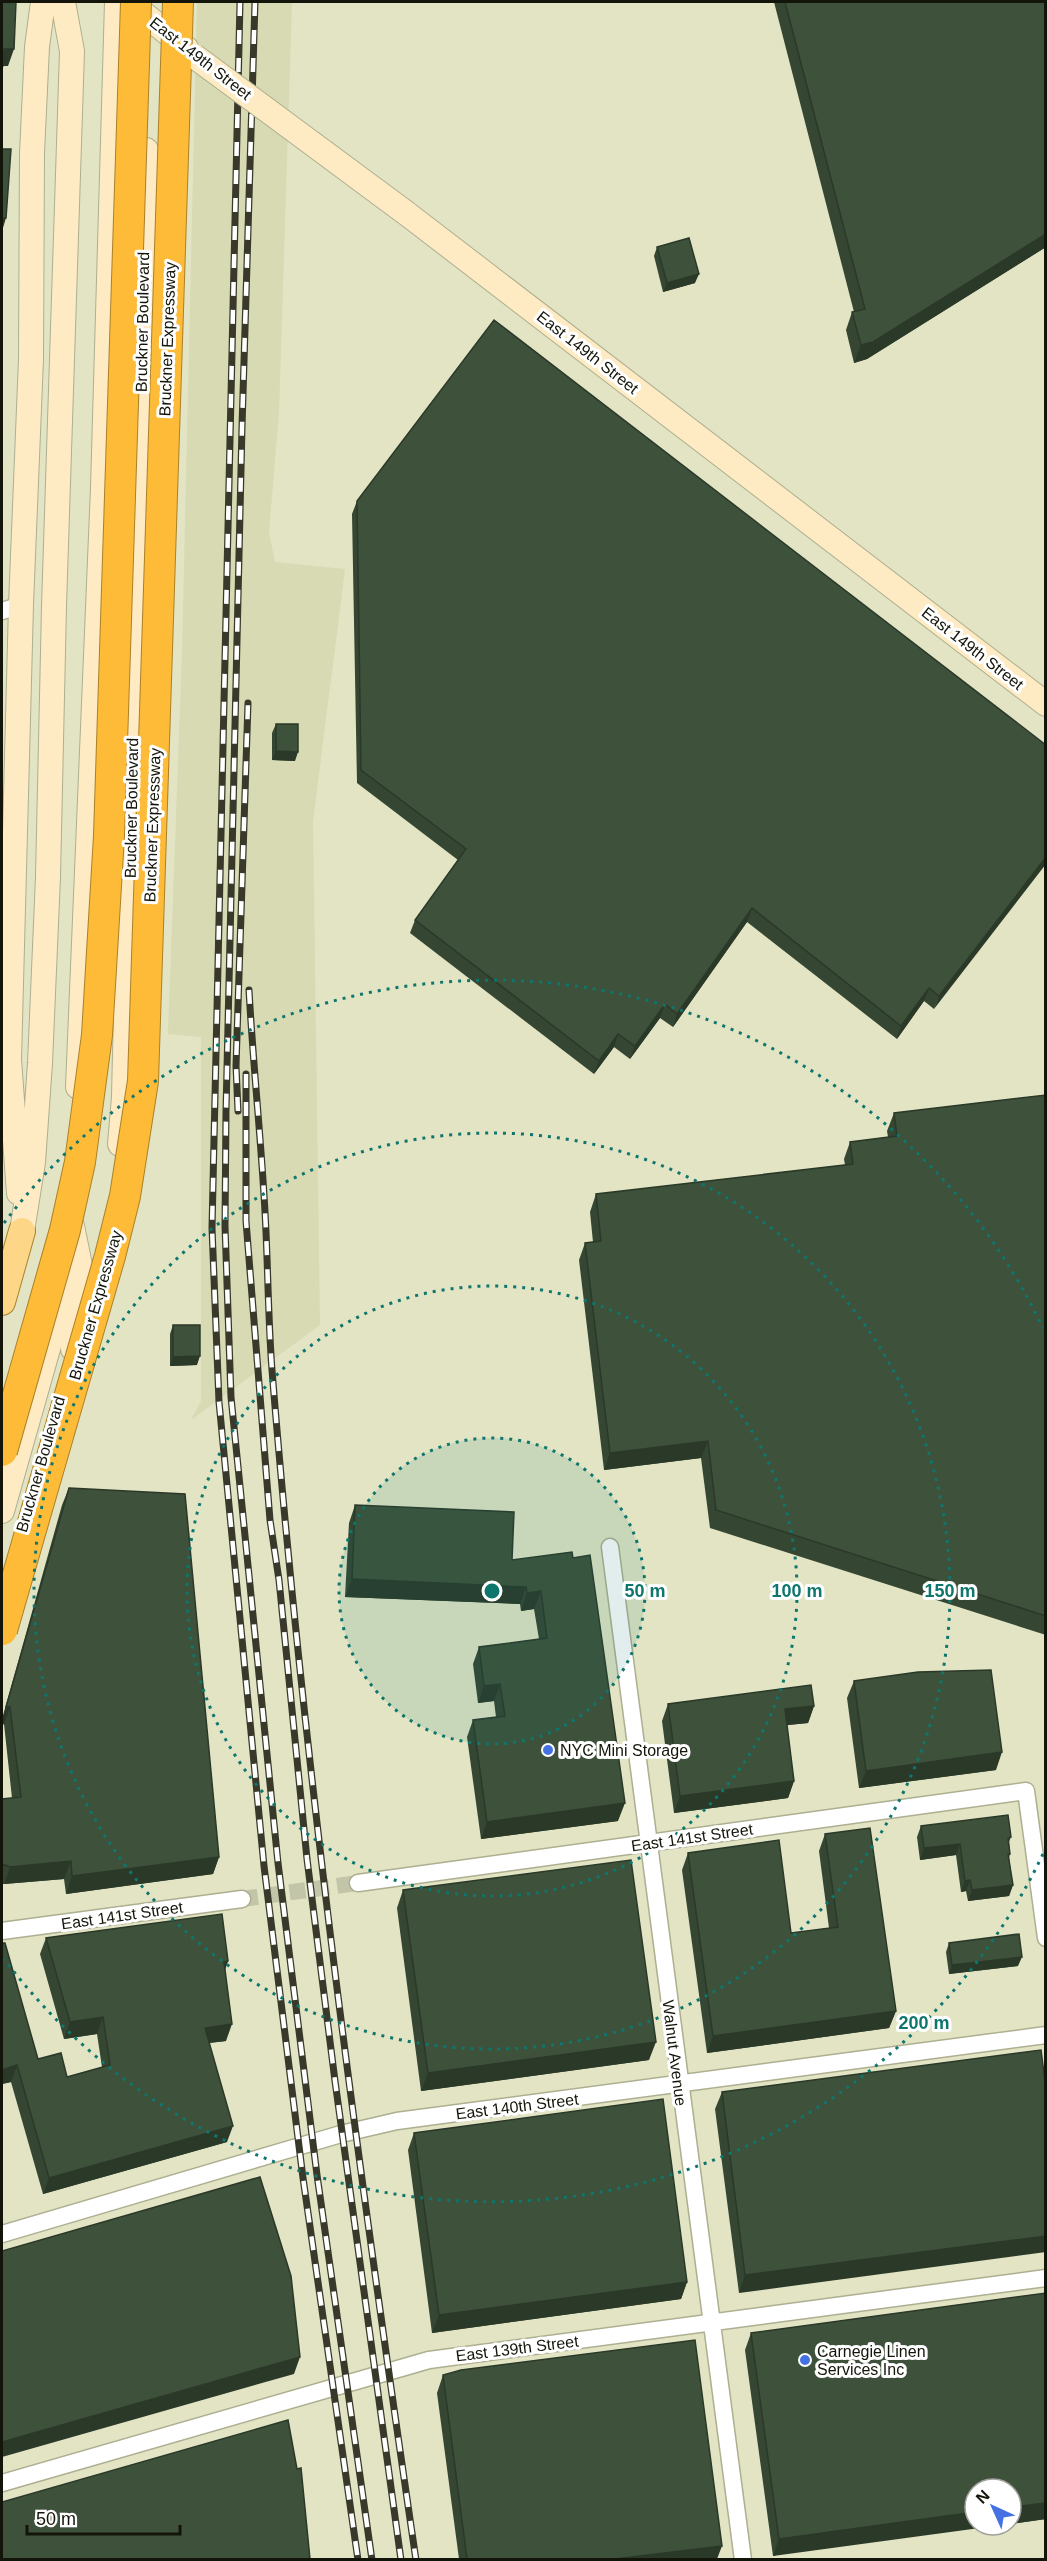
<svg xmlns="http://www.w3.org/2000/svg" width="1047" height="2561" font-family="Helvetica,sans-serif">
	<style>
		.built { fill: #d7dab2 }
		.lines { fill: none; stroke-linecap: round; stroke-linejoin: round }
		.minor-tunnel { stroke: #c3c5a8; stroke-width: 16; stroke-dasharray: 16 8; stroke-linecap: butt }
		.minor-casing { stroke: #adaf90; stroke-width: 19 }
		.secondary-casing { stroke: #adaf90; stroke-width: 26 }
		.primary-casing { stroke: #ab8128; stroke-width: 28 }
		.minor { stroke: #fff; stroke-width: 16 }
		.secondary { stroke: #feebc3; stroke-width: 24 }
		.primary { stroke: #fed688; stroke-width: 26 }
		.rail-casing { stroke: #38392a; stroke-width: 7 }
		.rail { stroke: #fff; stroke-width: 4.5; stroke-dasharray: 14; stroke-linecap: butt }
		.secondary-bridge-casing { stroke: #adaf90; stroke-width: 26; stroke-linecap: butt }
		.motorway-bridge-casing { stroke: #ab8128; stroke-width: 32; stroke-linecap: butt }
		.secondary-bridge { stroke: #feebc3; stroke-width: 24 }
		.motorway-bridge { stroke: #fdbb38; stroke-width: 30 }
		.wall { fill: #354633 }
		.shaded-wall { fill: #2b3929 }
		.building { fill: #3e513b; stroke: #2b3929; stroke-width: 1.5 }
		.ring { fill: none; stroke: #0f766e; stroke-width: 3; stroke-dasharray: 3 6 }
		.poi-dot { fill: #4571e3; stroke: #fff; stroke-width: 2 }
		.labels { text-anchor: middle; stroke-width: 6; stroke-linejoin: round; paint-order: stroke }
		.street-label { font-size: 16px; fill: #14150a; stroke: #fff }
		.poi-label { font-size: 16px; fill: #14150a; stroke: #fff; text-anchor: start }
		.centre { fill: #0f766e; stroke: #fff; stroke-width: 3 }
		.ring-label { font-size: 18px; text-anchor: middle; font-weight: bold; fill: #0f766e; stroke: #fff; stroke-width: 6; stroke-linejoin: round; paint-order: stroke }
	</style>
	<rect width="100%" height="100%" fill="#e2e4c4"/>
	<path class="built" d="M197,2H292L279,413L269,533L275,562L345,569L313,822L320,1325L191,1420L201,1401V1037L168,1034L182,654Z"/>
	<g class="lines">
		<path class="minor-tunnel" d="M242,1899L358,1883"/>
		<g class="minor-casing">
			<path id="minor" d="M2,611L21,605
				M610,1547L743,2560
				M358,1883L1026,1791L1046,1938
				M2,1931L242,1899
				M2,2234L341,2134L397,2121L1046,2035
				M2,2483L429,2360L1046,2278"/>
		</g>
		<g class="secondary-casing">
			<path id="secondary" d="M129,2L186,48
				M406,213L1046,704
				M78,1087L103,488L117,2
				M120,1144L124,1097L146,150
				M19,1193L9,1060L21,605L31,359L32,153L37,47L43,2
				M72,1226L81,1270L73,1349
				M22,1231L33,1162L40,1063L48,877L54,606L72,51L63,2
				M2,1511L59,1310L68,1266"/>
		</g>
		<g class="primary-casing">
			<path id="primary" d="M2,1302L22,1231"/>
		</g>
		<use href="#minor" class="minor"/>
		<use href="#secondary" class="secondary"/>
		<use href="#primary" class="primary"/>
		<g class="rail-casing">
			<path id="rail" d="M240,2L212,1228L219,1402L264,1866L303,2178L358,2560
				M255,2L242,427L226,1111L225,1226L231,1397L278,1863L317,2175L372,2560
				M249,990C253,1064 261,1138 265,1212C268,1264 268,1318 272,1370C304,1768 358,2165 416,2560
				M246,1074V1221L270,1520L279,1580L307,1859L335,2081L401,2560
				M238,1111L236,1066L248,703"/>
		</g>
		<use href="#rail" class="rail"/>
		<g class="secondary-bridge-casing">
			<path id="secondary-bridge" d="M194,56L406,213"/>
		</g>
		<g class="motorway-bridge-casing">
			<path id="motorway-bridge" d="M2,1451L65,1230L80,1162L97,1035L109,836L136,2
				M2,1630L110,1256L125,1196L143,1081L178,2"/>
		</g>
		<use href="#secondary-bridge" class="secondary-bridge"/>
		<use href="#motorway-bridge" class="motorway-bridge"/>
	</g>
	<path class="wall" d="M774,2H1046V247L867,359L854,363L846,330L852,312H854Z
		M657,247L695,283L663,292L654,256Z
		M357,501L1046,745L934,1009L924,1001L897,1039L747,922L673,1027L660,1018L630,1059L614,1047L594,1074L410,933L415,920L458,860L357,783L352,514Z
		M276,724L295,761L272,760V733Z
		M1046,1095V1635L710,1528L701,1458L604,1470L579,1260L585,1243L593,1242L590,1212L596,1194L845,1165L844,1159L850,1142L888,1137L887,1131L894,1113Z
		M173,1325L197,1365L170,1366V1334Z
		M69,1488L219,1857L213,1874L66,1894L64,1879L4,1884H2V1799L12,1798L4,1724L2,1725V1719L62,1505Z
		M355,1505L512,1560L572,1552L618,1821L481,1839L467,1737L473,1720L496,1717L494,1701L478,1703L473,1664L479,1647L539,1639L534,1609L521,1611L520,1604L345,1597L349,1523Z
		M854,1681L996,1770L859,1788L847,1698Z
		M668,1704L814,1706L808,1723L787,1725L794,1781L788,1798L674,1813L662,1721Z
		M921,1826L1011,1837L1009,1842L1010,1854L1009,1858L1013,1885L1009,1896L968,1901L966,1891L961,1892L956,1855L920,1860L917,1837Z
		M825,1834L896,2011L889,2028L707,2053L682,1870L688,1853L791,1933L829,1928L819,1851Z
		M403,1890L649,2060L421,2091L397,1908Z
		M46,1938L228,1961L225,1970L226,2041L209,2043L227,2142L43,2194L11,2082L2,2084V1943L38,2059L67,2077L102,2067L97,2034L64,2039L40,1954Z
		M949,1943L1018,1966L949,1974L946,1952Z
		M1041,2050L739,2293L715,2109L722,2092Z
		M414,2133L687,2282L681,2299L432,2333L408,2150Z
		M1046,2293V2519L1011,2524V2489L773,2556L745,2350L751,2333Z
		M443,2375L717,2559H459L437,2393Z"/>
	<path class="shaded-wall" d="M4,49H14L8,66H2Z
		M2,218H6L2,231Z
		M1046,234V247L867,359L854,363L861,345Z
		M699,274L695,283L663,292L667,283Z
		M276,751L298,752L295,761L272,760Z
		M1046,857V864L934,1009L939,996Z
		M752,908L747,922L673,1027L677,1014Z
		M929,988L924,1001L897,1039L901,1026Z
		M665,1004L660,1018L630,1059L635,1046Z
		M618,1034L614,1047L594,1074L599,1061Z
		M200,1356L197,1365L170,1366L173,1357Z
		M708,1441L701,1458L604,1470L610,1453Z
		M352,1579L526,1587L520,1604L345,1597Z
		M541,1591L534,1609L521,1611L527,1593Z
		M500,1684L494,1701L478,1703L484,1686Z
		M814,1706L808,1723L779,1726L785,1709Z
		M6,1707H10L4,1724L2,1725V1720Z
		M1002,1752L996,1770L859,1788L866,1771Z
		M794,1781L788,1798L674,1813L680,1796Z
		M625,1803L618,1821L481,1839L487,1822Z
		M960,1844L956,1855L920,1860L924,1848Z
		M219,1857L213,1874L66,1894L72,1876Z
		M71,1861L64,1879L4,1884L10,1867Z
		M970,1880L966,1891L961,1892L965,1881Z
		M1013,1885L1009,1896L968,1901L972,1890Z
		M1022,1957L1018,1966L949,1974L952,1965Z
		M228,1961L222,1977L224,1962Z
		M896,2011L889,2028L707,2053L713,2036Z
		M103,2017L97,2034L64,2039L70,2022Z
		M232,2024L226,2041L199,2044L205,2028Z
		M656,2042L649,2060L421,2091L428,2073Z
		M17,2065L11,2082L2,2084V2070Z
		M233,2126L227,2142L43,2194L49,2178Z
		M1046,2236V2252L739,2293L745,2275Z
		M687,2282L681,2299L432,2333L439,2315Z
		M300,2357L294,2374L2,2457V2442Z
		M1046,2503V2519L1011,2524V2507Z
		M975,2512V2525H1002L773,2556L779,2539Z
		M722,2546L717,2559H615Z"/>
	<path class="building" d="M2,2H16L14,49H4L3,66H2Z
		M785,2H1046V234L873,342L861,345L852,312L865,309Z
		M2,149H11L6,218H2Z
		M689,238L699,274L667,283L657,247Z
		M494,320L1046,745V857L939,996L929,988L901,1026L752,908L677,1014L665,1004L635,1046L618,1034L599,1061L415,920L466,849L361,770L357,501Z
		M276,724H298V752L276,751Z
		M1046,1095V1616L716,1510L708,1441L610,1453L585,1243L601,1241L596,1194L853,1164L850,1142L897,1136L894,1113Z
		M173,1325H200V1356L173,1357Z
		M69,1488L185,1494L219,1857L72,1876L71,1861L10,1867L2,1864V1799L21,1797L10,1707H6Z
		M355,1505L514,1512L512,1560L572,1552L573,1558L590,1555L625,1803L487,1822L473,1720L505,1716L500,1684L484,1686L479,1647L547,1638L541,1591L527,1593L526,1587L352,1579Z
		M991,1670L1002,1752L866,1771L854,1681L918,1672Z
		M811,1685L814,1706L785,1709L794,1781L680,1796L668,1704Z
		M1008,1815L1011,1837L1008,1838L1010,1854H1008L1013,1885L972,1890L970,1880L965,1881L960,1844L924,1848L921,1826Z
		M870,1828L896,2011L713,2036L688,1853L779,1840L791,1933L838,1927L825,1834Z
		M631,1860L656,2042L428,2073L403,1890Z
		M222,1914L228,1961L224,1962L232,2024L205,2028L233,2126L49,2178L17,2065L2,2070V1943H5L38,2059L61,2053L67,2077L110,2065L103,2017L70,2022L46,1938Z
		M1019,1934L1022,1957L952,1965L949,1943Z
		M1041,2050L1046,2089V2236L745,2275L722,2092Z
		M663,2099L687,2282L439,2315L414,2133Z
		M260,2177L291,2276L300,2357L2,2442V2251Z
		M1046,2293V2503L1011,2507V2489H975V2512L779,2539L751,2333Z
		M695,2340L722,2546L615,2559H467L443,2375L461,2370Z
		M288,2420L297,2469L301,2468L310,2559H2V2502Z"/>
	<circle cx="492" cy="1591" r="153" fill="#0f766e" fill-opacity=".12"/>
	<g class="ring">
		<circle cx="492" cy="1591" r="153"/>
		<circle cx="492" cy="1591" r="305"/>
		<circle cx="492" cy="1591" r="458"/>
		<path d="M1043 1854A611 611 0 0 1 4 1959M4 1223A611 611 0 0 1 1043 1328"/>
	</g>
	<g class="poi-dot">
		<circle cx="548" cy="1750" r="6"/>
		<circle cx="805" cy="2360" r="6"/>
	</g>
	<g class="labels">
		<g class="street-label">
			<text transform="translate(201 58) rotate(38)" y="6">East 149th Street</text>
			<text transform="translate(142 322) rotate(-89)" y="6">Bruckner Boulevard</text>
			<text transform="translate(167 339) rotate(-88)" y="6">Bruckner Expressway</text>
			<text transform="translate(588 352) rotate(38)" y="6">East 149th Street</text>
			<text transform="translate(973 648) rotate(38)" y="6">East 149th Street</text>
			<text transform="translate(131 808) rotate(-89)" y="6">Bruckner Boulevard</text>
			<text transform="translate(152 825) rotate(-88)" y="6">Bruckner Expressway</text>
			<text transform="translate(95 1305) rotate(-74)" y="6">Bruckner Expressway</text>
			<text transform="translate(40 1464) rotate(-74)" y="6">Bruckner Boulevard</text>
			<text transform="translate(692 1837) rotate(-8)" y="6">East 141st Street</text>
			<text transform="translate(122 1915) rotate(-8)" y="6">East 141st Street</text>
			<text transform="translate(675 2053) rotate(83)" y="6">Walnut Avenue</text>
			<text transform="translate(517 2106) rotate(-7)" y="6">East 140th Street</text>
			<text transform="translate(517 2348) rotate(-7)" y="6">East 139th Street</text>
		</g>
		<g class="poi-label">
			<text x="560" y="1756">NYC Mini Storage</text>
			<text x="817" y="2357">Carnegie Linen<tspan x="817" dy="18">Services Inc</tspan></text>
		</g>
	</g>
	<circle cx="492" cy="1591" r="9" class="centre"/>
	<g class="ring-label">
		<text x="645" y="1597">50 m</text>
		<text x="797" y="1597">100 m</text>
		<text x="950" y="1597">150 m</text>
		<text x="924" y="2029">200 m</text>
	</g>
	<rect width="1047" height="2561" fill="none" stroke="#14150a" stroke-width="6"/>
	<g transform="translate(993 2507) rotate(315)"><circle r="28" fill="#ffffff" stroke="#a1a19d" stroke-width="1.5"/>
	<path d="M0-4.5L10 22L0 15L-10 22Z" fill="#4571e3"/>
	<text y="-9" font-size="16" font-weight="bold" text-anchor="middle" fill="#14150a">N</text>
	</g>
	<path d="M27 2525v9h153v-9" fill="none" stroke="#14150a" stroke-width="3"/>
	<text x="36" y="2525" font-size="18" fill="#14150a" stroke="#ffffff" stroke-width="4.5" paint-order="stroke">50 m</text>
</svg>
